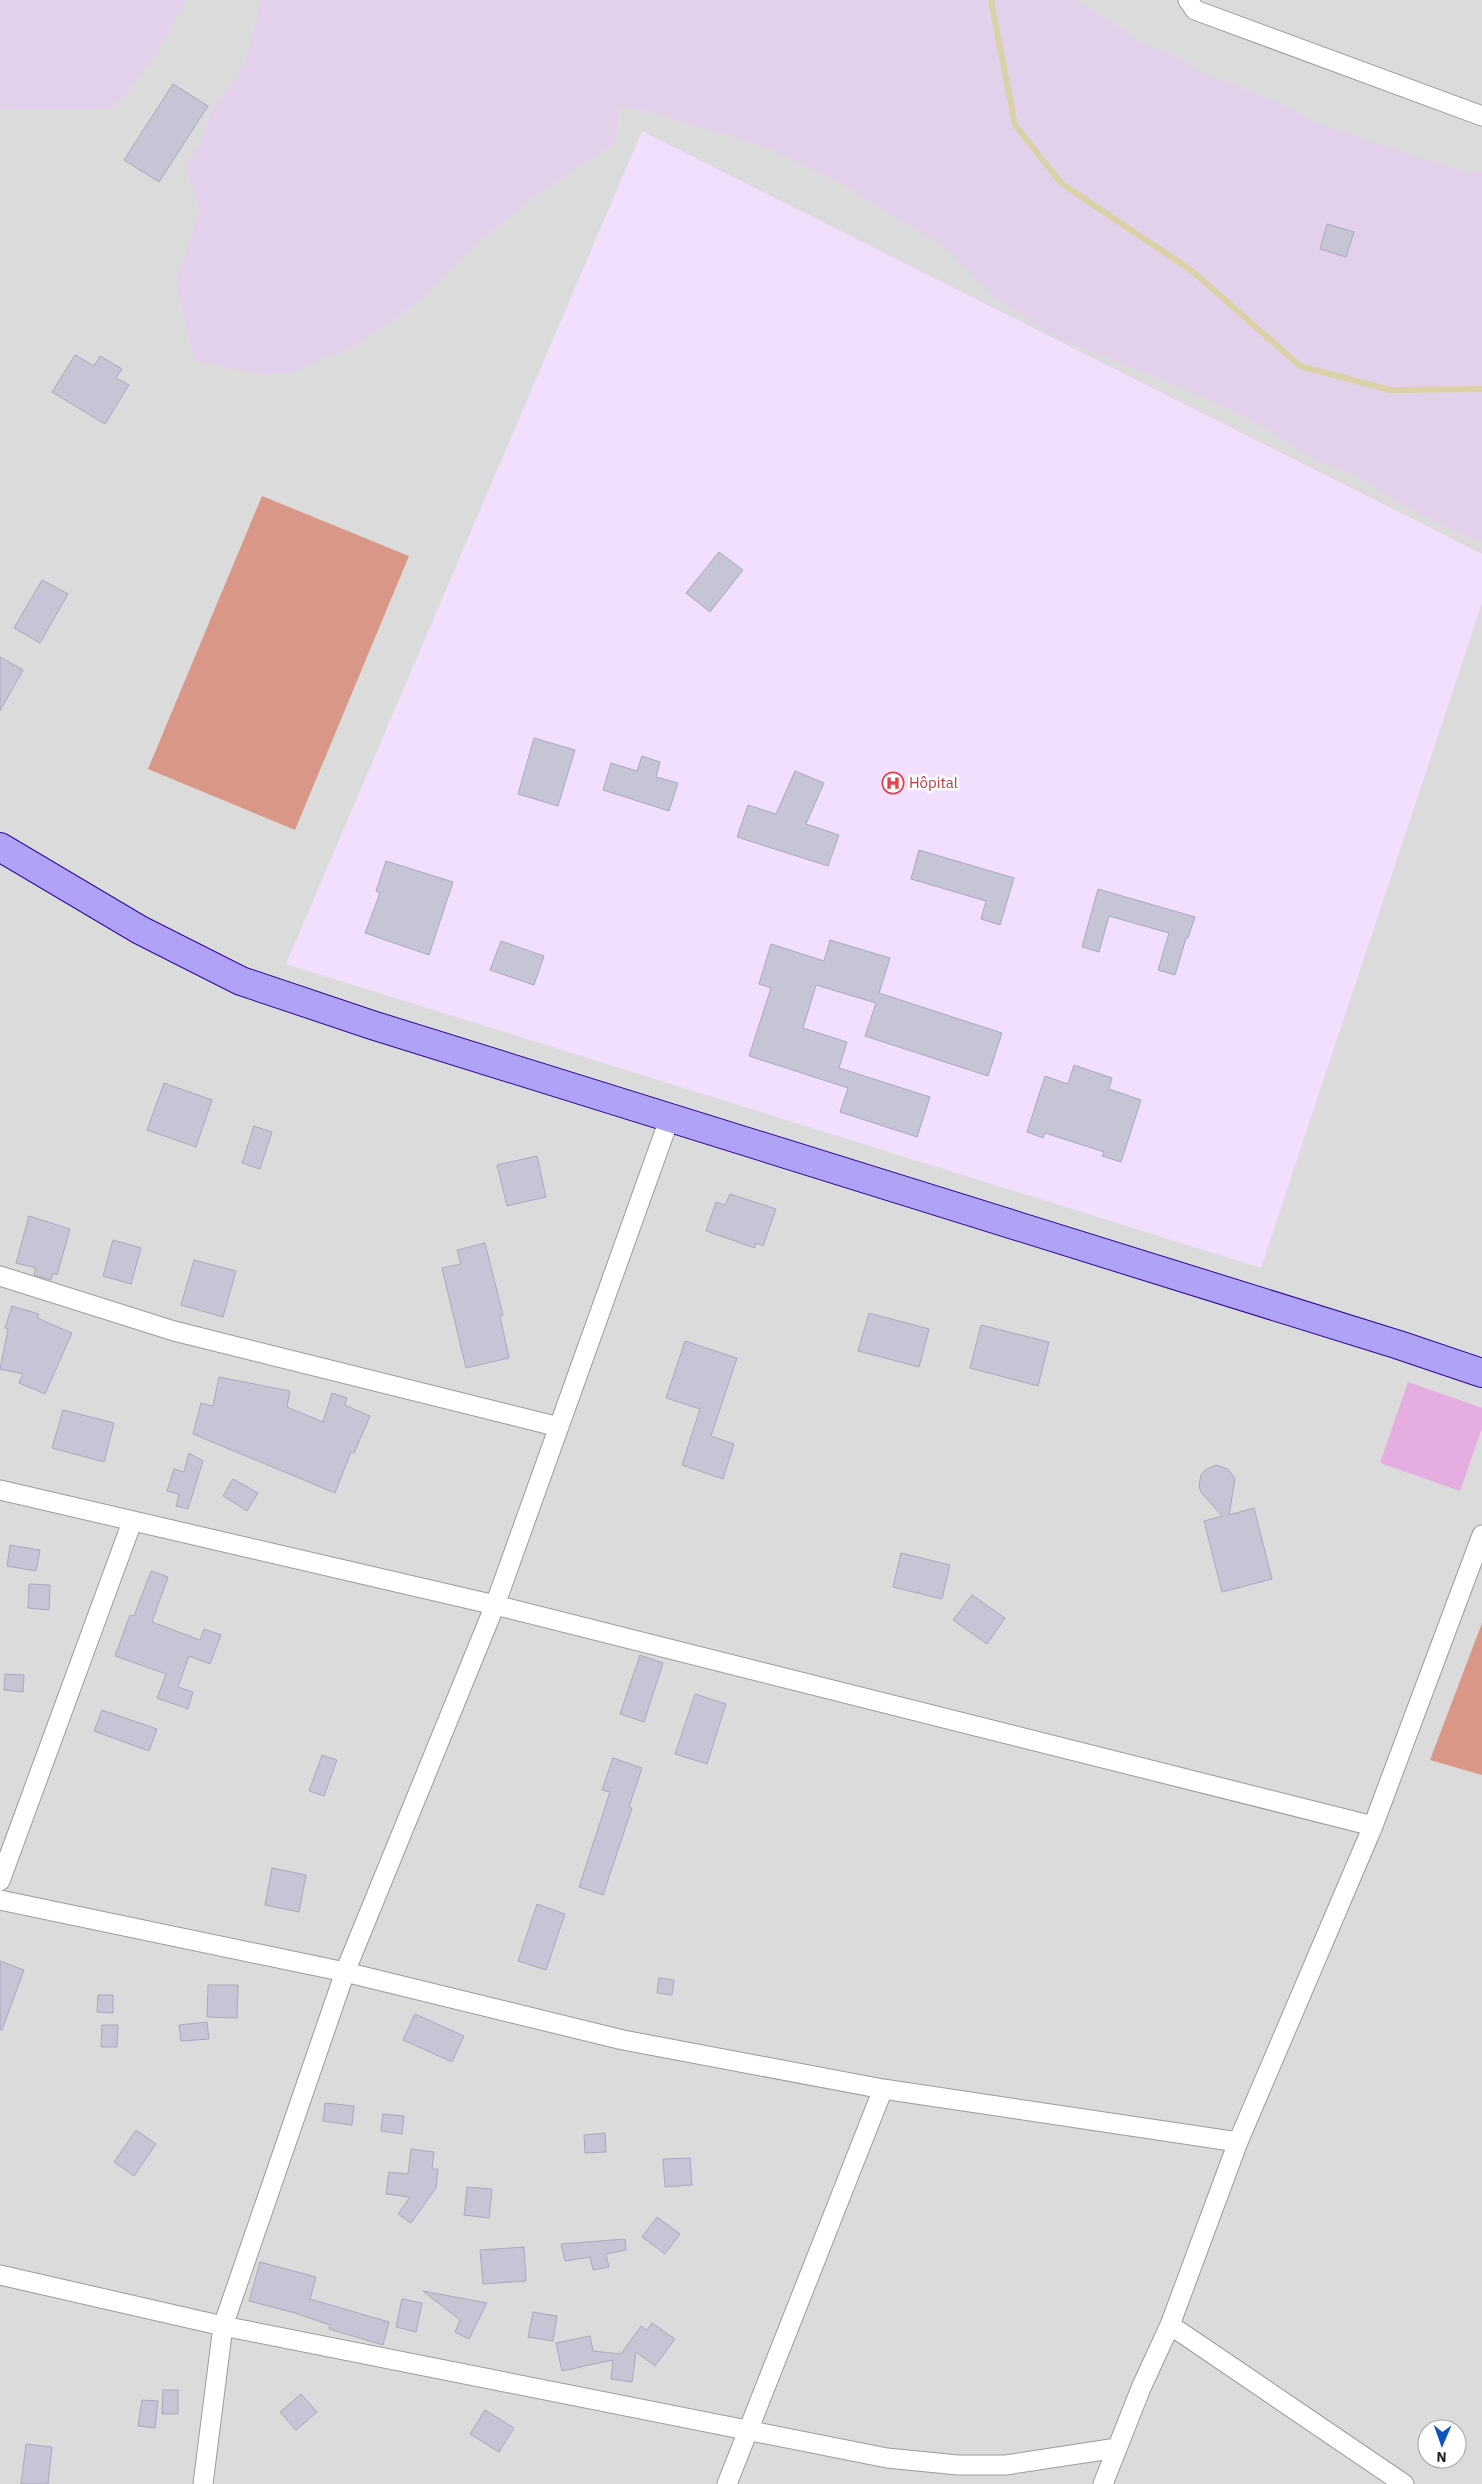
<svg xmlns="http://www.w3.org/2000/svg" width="1482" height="2484" font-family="'IBM Plex Sans',sans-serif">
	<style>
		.residential { fill: #dbdbdc; fill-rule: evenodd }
		.education { fill: #f1dffd }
		.farmland { fill: #e3d1ec }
		.grass { fill: #e6ade0 }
		.pitch { fill: #d99887 }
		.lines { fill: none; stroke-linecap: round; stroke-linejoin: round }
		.stream { stroke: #dad1a7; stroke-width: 6 }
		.building { fill: #c6c5d5; stroke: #a9a8bf }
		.minor-casing { stroke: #9b9b9b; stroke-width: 21 }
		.primary-casing { stroke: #2d0890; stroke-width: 30 }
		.minor { stroke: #fff; stroke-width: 19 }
		.primary { stroke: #b0a2f7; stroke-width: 28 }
		.labels { text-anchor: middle; stroke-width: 5; stroke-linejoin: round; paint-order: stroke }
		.health-label { font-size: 15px; fill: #be3a42; stroke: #fff; text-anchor: start }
	</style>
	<rect width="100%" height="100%" fill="#e7e5ee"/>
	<path class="residential" d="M0,0H1482V2484H0ZM1427,2429H1457V2459H1427Z"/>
	<path class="education" d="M642,131L1482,554V603L1261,1268L286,964Z"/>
	<path class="farmland" d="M0,0H186L155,55L125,95L108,109L14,110L0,108Z
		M260,0H1076L1140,41L1176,57L1208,75L1282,104L1316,123L1461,171H1482V543L1414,512L1353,474L1314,460L1275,434L1223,406L1151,375L1058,339L994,297L940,244L832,179L766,148L658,114L620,106L615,143L538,193L476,244L421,299L359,343L294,372L265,375L194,361L176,283L200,210L185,165L199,145L211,111L244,66L259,10Z"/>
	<path class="grass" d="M1408,1382L1482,1408V1428L1460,1491L1380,1463Z"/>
	<path class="pitch" d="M262,496L409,556L295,830L148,769Z
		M1482,1623V1775L1430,1760Z"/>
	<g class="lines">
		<path class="stream" d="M991,0L1015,125L1061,183L1192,271L1300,366L1390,390L1482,389"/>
	</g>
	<path class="building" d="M173,84L208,106L159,182L124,160Z
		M1327,224L1354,232L1346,257L1320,249Z
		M75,355L94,366L100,356L122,369L116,378L129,385L105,424L52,392Z
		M719,552L743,570L710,612L686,593Z
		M42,580L68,594L40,643L14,628Z
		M0,657L23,670L0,711Z
		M534,738L575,750L558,806L518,794Z
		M642,756L660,762L656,777L678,783L669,811L603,790L611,763L637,771Z
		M795,771L824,783L806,824L839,835L828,866L737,837L748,805L776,814Z
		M919,850L1014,878L1000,925L981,919L986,901L911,879Z
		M386,861L453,882L429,955L365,933L380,893L376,891Z
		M1098,889L1195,917L1188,938H1186L1175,975L1158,970L1169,933L1109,916L1099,952L1082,947Z
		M830,940L890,958L879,993L1002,1033L988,1076L865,1036L876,1003L816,985L803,1028L847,1042L839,1068L930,1097L917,1137L840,1112L848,1088L749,1056L771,988L759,984L771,944L824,961Z
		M501,941L544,956L534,985L490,970Z
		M1074,1065L1112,1078L1109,1089L1141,1100L1121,1162L1102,1156L1104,1152L1045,1133L1043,1138L1027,1132L1045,1076L1068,1084Z
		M164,1083L212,1100L196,1147L147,1130Z
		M254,1126L272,1132L260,1169L242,1163Z
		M537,1156L546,1197L507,1206L497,1165Z
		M730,1194L776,1209L763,1246L756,1243L755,1248L706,1231L716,1202L725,1205Z
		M29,1216L70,1229L57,1275L53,1273L51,1280L34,1275L36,1268L16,1263Z
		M113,1240L141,1248L131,1284L103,1276Z
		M485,1243L503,1315L500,1316L509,1358L466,1368L442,1268L461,1264L457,1250Z
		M194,1260L236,1271L223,1317L181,1305Z
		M12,1306L39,1314L37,1318L72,1333L45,1394L19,1383L23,1374L0,1369L8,1329L5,1328Z
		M869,1313L929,1329L919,1367L858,1351Z
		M981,1325L1049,1342L1038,1386L970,1368Z
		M685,1341L737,1358L711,1436L734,1444L723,1479L682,1465L700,1409L666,1398Z
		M219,1377L290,1391L287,1407L323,1422L332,1393L347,1398L345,1405L370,1416L354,1453L351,1452L335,1493L193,1434L201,1403L213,1406Z
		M63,1410L114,1423L104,1462L52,1448Z
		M189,1453L203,1461L188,1509L176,1506L179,1494L167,1491L174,1469L184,1472Z
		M1216,1465L1228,1469L1235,1479L1229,1515L1254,1508L1272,1579L1222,1592L1204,1521L1222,1516L1201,1492L1199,1486L1201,1475L1205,1470Z
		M233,1479L258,1493L247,1511L223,1496Z
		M10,1545L40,1550L36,1571L7,1566Z
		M901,1553L950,1565L942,1599L893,1587Z
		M151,1571L168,1577L152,1622L200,1640L204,1629L221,1635L210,1664L189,1656L178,1687L193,1692L188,1709L157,1698L166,1674L115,1656L130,1615L134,1616Z
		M29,1584L50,1585L49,1610L28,1608Z
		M972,1595L1005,1618L987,1644L953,1620Z
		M640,1655L663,1663L644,1722L620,1714Z
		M5,1674L24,1675L23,1692L4,1690Z
		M695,1694L726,1704L707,1764L675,1754Z
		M102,1710L157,1729L149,1751L94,1731Z
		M322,1755L337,1760L324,1796L309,1791Z
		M613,1758L642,1768L629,1807L632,1808L603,1895L579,1887L610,1792L602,1790Z
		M272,1868L306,1875L299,1912L265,1905Z
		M537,1904L565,1914L546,1970L518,1961Z
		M0,1961L24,1970L2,2030H0Z
		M659,1978L674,1980L672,1995L657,1993Z
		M208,1985H238L237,2018L207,2017Z
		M98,1995H113V2013L97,2012Z
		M415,2014L464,2036L452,2062L403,2040Z
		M207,2022L209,2039L181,2041L179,2025Z
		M102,2025H118L117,2047H101Z
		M325,2103L354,2106L352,2125L323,2121Z
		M383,2114L404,2116L402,2134L381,2131Z
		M136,2130L156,2144L134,2176L114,2162Z
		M605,2133L606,2152L585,2153L584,2135Z
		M411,2149L434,2152L432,2169H438L436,2188L411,2223L398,2214L410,2197L386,2194L389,2172L408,2174Z
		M690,2158L692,2185L665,2187L663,2159Z
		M467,2187L492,2189L489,2218L464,2215Z
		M657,2217L680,2234L665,2254L642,2237Z
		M625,2239L626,2250L606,2254L609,2267L593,2270L590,2257L565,2261L561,2244Z
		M524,2247L526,2281L483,2284L480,2250Z
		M260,2262L316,2277L310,2299L389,2322L383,2345L329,2329L330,2325L295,2313L249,2301Z
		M423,2291L487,2303L469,2339L455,2332L460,2320Z
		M402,2299L422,2303L416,2332L396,2327Z
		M533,2312L557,2316L553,2341L528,2337Z
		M652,2323L675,2339L655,2366L636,2352L632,2382L611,2379L613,2360L562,2371L556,2343L590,2336L593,2351L621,2354L641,2326L647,2330Z
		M163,2390H178V2414H162Z
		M301,2394L317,2412L296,2430L280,2412Z
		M142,2400L158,2401L155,2428L138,2426Z
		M485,2410L514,2428L499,2452L470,2434Z
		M26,2444L52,2447L48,2484H21Z"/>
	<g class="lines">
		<g class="minor-casing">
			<path id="minor" d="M1188,0L1195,10L1482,116
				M0,1276L174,1331L559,1427
				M0,1490L495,1605L1373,1826
				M0,1881L132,1522
				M0,1900L345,1972L623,2040L883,2089L1238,2142
				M0,2275L223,2326L887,2458L958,2465H1006L1117,2448
				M1170,2325L1404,2484
				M203,2484L223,2326L345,1972L495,1605L670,1117
				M727,2484L883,2089
				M1103,2484L1141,2388L1170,2325L1238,2142L1373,1826L1482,1535"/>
		</g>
		<g class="primary-casing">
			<path id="primary" d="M0,847L140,930L241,981L372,1025L1399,1345L1482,1373"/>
		</g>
		<use href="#minor" class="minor"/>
		<use href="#primary" class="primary"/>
	</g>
	<defs>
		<g id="hospital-ring" transform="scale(1.125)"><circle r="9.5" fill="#fff" stroke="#e0444e" stroke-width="1.5"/><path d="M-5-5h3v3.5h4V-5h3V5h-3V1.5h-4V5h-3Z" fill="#e0444e"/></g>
	</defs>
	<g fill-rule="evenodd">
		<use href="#hospital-ring" x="893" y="783"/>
	</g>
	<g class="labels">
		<g class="health-label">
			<text x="909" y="788">Hôpital</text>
		</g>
	</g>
	<g transform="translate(1442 2444) rotate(182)"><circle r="24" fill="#ffffff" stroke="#a5a5a5"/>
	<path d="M0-4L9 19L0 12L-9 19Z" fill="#0b54c1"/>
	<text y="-8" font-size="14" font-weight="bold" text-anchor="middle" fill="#1e1e1e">N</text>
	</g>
</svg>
